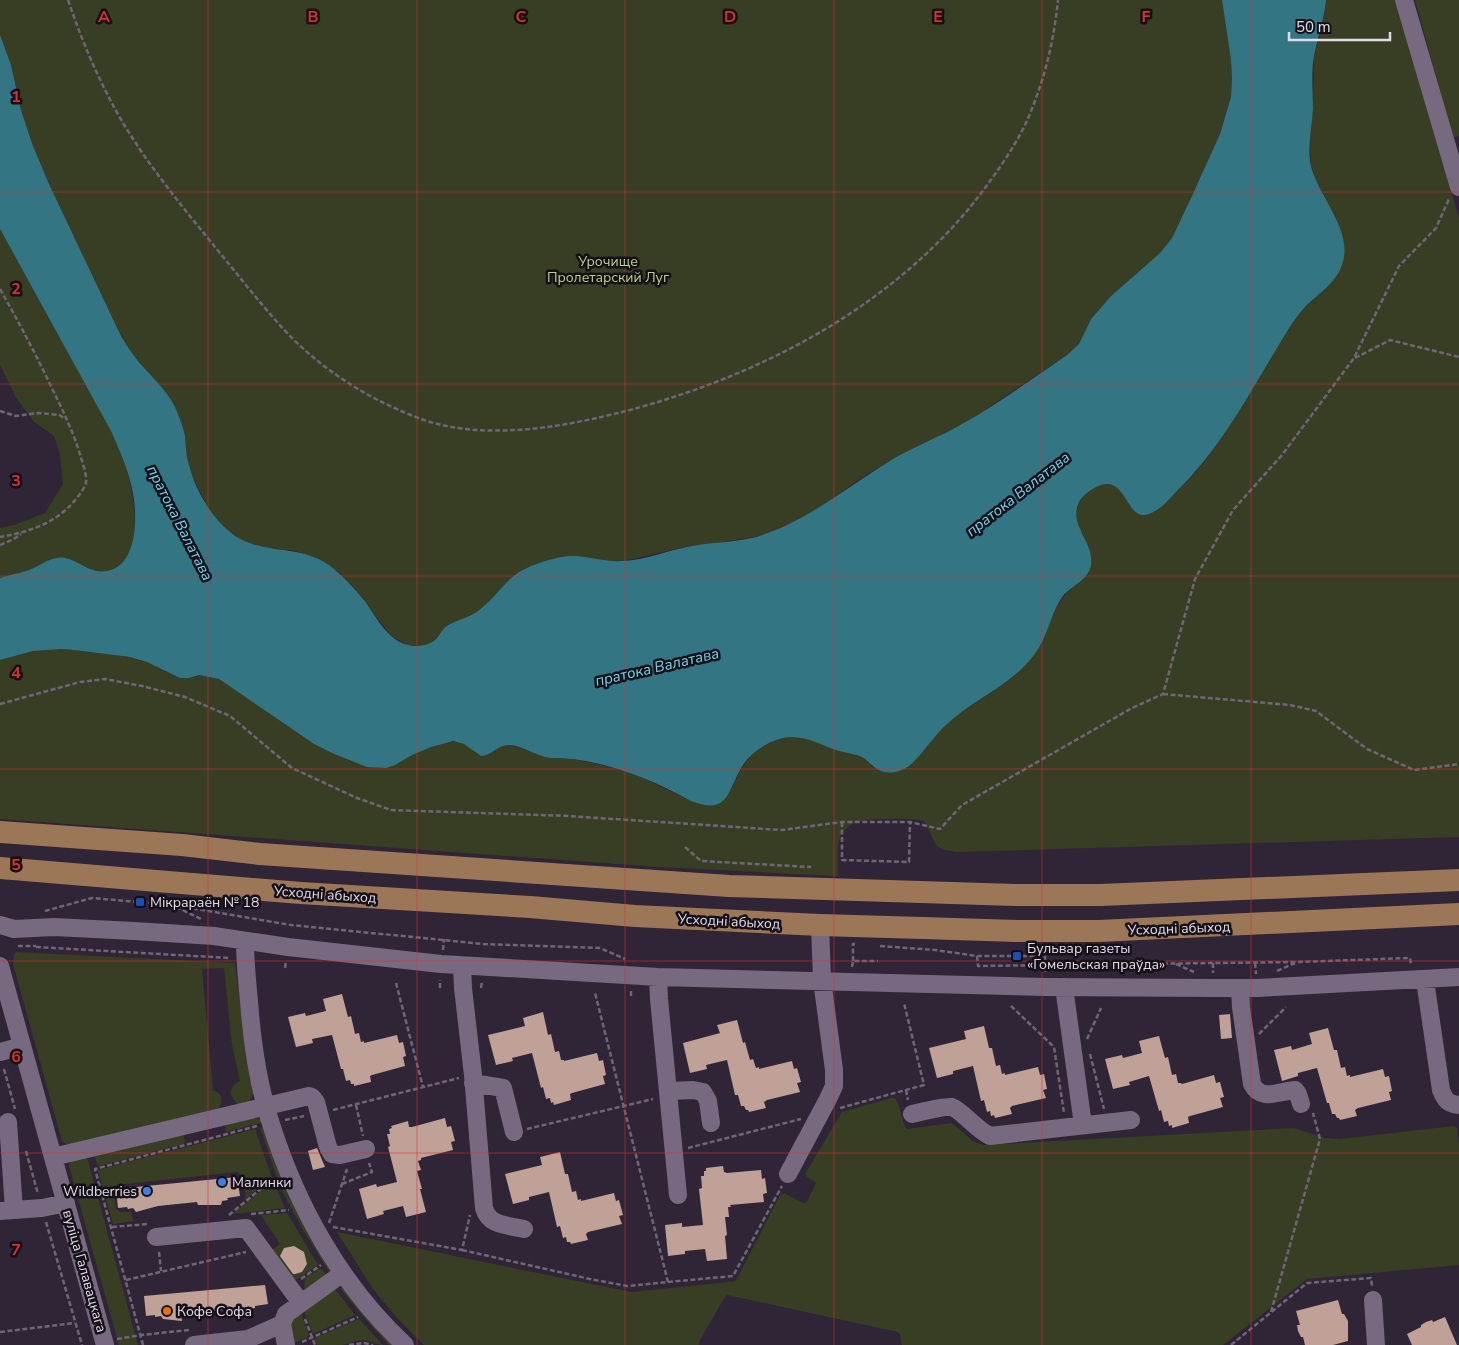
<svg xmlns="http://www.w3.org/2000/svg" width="1459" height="1345" font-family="'Nunito Sans',sans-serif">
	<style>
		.green { fill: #383e24 }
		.water { fill: #347584 }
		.building { fill: #bfa198 }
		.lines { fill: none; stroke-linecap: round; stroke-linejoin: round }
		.path { stroke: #706576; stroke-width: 2.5; stroke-dasharray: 5 2.5; stroke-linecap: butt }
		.minor { stroke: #77697f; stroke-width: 18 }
		.major { stroke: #9c7757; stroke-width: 22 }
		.grid { fill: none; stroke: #d73132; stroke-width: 1; stroke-opacity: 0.55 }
		.transit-dot { fill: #1a4fb4; stroke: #151018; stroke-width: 2 }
		.shop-dot { fill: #3f7fe0; stroke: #151018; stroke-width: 2 }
		.food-dot { fill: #e8710a; stroke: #151018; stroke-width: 2 }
		.labels { text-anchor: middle; stroke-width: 5; stroke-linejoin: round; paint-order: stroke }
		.park-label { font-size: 14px; fill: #bdd086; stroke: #151018 }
		.street-label { font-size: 14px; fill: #e2dae7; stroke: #151018 }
		.poi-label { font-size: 14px; fill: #e2dae7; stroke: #151018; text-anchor: start }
		.water-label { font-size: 15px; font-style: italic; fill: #71d5ed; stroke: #151018 }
		.grid-label { font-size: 16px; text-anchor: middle; font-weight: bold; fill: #d73132; stroke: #151018; stroke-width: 5; stroke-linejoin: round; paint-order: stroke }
	</style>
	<rect width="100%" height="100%" fill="#302437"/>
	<path class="green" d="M0,0H1222L1231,60L1232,79L1231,97L1220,134L1191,198L1172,238L1160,253L1111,296L1091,319L1079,344L1067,355L959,427L900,455L866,475L811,513L790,524L769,533L750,538L685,547L624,561H605L572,556L536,565L524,569L504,585L484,607L476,613L442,631L437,638L432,643L425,646L407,645L390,635L363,599L351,584L337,571L296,551L260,547L244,542L229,531L216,518L206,504L192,475L188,463L185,437L180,420L174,405L165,391L129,350L121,336L49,184L33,146L21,110L11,65L0,37Z
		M1326,0H1396L1459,218V837L957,852C929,849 936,840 924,821C913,818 868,818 857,822C851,824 846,828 842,833C836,842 838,865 838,876L659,867L0,819V660L33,651L62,649L74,650L130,657L147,662L180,678H189L199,675L219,679L314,744L332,753L395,765C411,755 442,737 461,743C469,745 474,752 481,756L490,754L498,748L508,745L519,747L543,756L572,759L598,764L628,772L645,779L691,801L730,792C735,783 738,773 744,765C757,744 783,733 807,738C816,740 825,746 835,749C844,752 856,753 864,758C870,762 874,771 882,771C887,771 906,764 911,762C917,760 939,730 947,723C975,699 1011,686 1033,656C1051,632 1052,599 1079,583C1081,571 1086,558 1086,545C1087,537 1078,529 1076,521C1073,505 1088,486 1104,484C1119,483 1125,496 1131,508L1158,509C1174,494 1190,479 1204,462C1238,418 1263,368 1293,322L1304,308L1329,285L1325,201L1317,184L1311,165L1310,145L1313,109L1314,57L1324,17Z
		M1415,0H1459V136L1453,137Z
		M0,229C25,275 50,320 75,365C93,397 113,429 125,463C133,489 145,550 118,567C105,575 91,571 78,564C74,562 70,558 65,558C52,557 41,566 29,570C20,574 10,575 0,578V528L14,525L45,513L63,484L60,454L54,436L33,421L15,396L0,365Z
		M16,952L235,963L245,1041L254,1092L249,1103L237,1104L231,1095C230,1088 234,1084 240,1081L232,1045L224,968L202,969L213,1090L220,1094C222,1101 222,1105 217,1110L69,1146L62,1141L13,964L14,955Z
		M891,1098H895C902,1107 900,1120 907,1129L952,1123L974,1142L984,1145L1294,1128L1325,1138L1339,1139L1454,1126L1457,1128L1459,1145V1265L1307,1279L1223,1345H902L900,1335L898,1332L727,1295L725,1297L700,1340L699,1345H424L397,1318L373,1289L337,1232L631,1292L730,1282L735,1281L739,1275L780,1195L784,1193L803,1203H805L807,1201L816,1183L806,1176L805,1174L842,1112Z
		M255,1116L264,1122L226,1132L225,1127L227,1122Z
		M260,1127L266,1130L330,1267L329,1272L302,1228L280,1187Z
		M255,1129L272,1178L245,1199C246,1189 246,1180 238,1172L116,1185L113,1188L116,1209L121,1212H131L133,1221L113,1224L98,1170Z
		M183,1133L185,1142L183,1144L99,1166L97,1164L94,1154Z
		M87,1157L138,1345H119L69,1166L71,1160Z
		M273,1181L285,1208L233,1214Z
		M287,1213L318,1265L293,1282L271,1251L280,1244L261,1215Z
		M319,1269H322L326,1275L304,1292L305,1278Z
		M340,1288H345L395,1345H389L387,1343L360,1313Z
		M335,1289L355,1315L313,1334L303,1309Z
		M300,1310L309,1335L308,1337L294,1343L290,1326L291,1319Z
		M359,1319L383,1345C376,1345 370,1340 363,1340C355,1340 349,1344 342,1345C335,1345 325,1345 317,1345L315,1339L317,1337Z"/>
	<path class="water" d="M1222,0H1326C1324,21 1318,36 1314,56C1311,73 1313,91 1313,109C1312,128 1307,147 1311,166C1319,198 1354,231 1342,265C1336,283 1318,294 1305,307C1301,311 1297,317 1293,322C1256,380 1226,444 1176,492C1169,499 1163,507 1155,511C1124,531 1130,470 1096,487C1090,490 1085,494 1081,499C1065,523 1095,541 1091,565C1088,581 1072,585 1063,596C1051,612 1048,637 1034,655C1011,686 973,699 946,725C933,736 917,763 904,769C894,774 881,774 873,766C869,763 866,759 862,757C855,754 847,753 839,751C818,744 799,731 776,740C763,745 751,753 743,765C727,790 730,816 691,801C655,781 614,764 572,759C563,758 554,759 545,757C533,754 521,745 509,745C497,745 492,756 481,756L464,744L453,741L431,747L412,755L395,765L386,768L367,767L332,753L314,744L219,679L199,675L189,678H180L147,662L130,657L74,650L62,649L33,651L0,660V578C8,575 17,574 26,571C38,568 51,555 65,558C80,561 90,574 107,571C136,566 137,522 134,500C131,476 121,453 111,431L0,229V35L11,65L21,110L33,146L49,184L121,336C126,345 132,353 138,361C151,376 166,389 175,407C179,416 183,426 185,436C186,446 186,456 189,465C195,489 210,515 229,531C259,558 301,541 334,569C345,578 354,588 363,599C376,615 385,639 408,645C418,647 429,646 436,639C440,635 442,629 447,626C460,618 472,618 484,606C498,594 507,578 523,570C536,563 561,555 575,556C591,557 606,562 623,561C645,560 666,551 687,547C708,542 731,543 752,538C803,525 848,486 893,459C915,446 940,437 962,424C999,403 1033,378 1067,355L1079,344L1091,319L1111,296L1160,253L1172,238L1191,198L1220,134L1231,97L1232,79L1231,60Z"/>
	<path class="building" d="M342,994L348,1017L351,1016L355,1034L359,1033L361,1042L364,1041V1043L397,1035L399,1043L403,1042L406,1056L403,1057L405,1066L372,1075L370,1076L371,1082L354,1086V1084H351L350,1080L346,1081L343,1069H341L332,1035L312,1039L313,1043L296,1047L288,1017L305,1013L306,1016L326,1011L323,999Z
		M543,1012L548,1035L551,1034L555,1052L559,1051L561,1060H564V1061L597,1053L599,1061L603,1060L606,1075L603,1076L605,1084L572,1093L570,1094L571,1100L554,1105L553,1102L551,1103L550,1098L546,1099L543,1087L541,1088L532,1053L512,1058L513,1061L496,1065L488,1035L525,1026L523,1018Z
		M1230,1014L1232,1038L1221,1039L1219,1015Z
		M737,1020L743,1043L745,1042L750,1060L753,1059L756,1068L759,1067V1069L792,1061L794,1069L797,1068L801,1082L797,1083L800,1092L767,1100L764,1102L766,1108L749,1112L748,1110H746L744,1106H741L738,1095H735L727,1060L706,1065L707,1069L690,1073L683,1043L720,1033L717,1025Z
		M984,1026L989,1048H992L996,1066L1000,1065L1002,1074L1005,1073V1075L1038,1067L1040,1075L1044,1074L1047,1089L1043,1090L1046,1098L1012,1106L1010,1108L1012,1114L995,1118L994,1115L991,1116L990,1111L987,1112L984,1100L981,1101L973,1066L953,1071V1074L937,1078L929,1048L966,1039L964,1031Z
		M1328,1028L1334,1050H1337L1341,1068L1345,1067L1347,1076L1350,1075V1077L1383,1069L1385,1077L1389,1076L1392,1091L1389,1092L1391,1100L1358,1108L1355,1110L1357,1116L1340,1120L1339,1118H1337L1335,1114H1332L1329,1103H1327L1317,1068L1298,1073V1076L1282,1081L1274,1050L1291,1046L1292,1050L1312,1044L1309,1033Z
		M1159,1036L1165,1058L1168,1057L1172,1075L1176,1074L1178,1083H1181L1182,1084L1214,1075L1216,1083L1220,1082L1224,1097L1220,1098L1223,1107L1190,1116L1188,1117L1189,1123L1172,1128V1125L1169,1126L1168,1121L1164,1122L1161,1110L1159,1111L1149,1076L1129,1082L1130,1085L1113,1089L1105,1059L1122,1055L1123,1058L1142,1053L1139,1041Z
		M445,1118L447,1127L451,1126L455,1141L451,1142L453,1150L421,1158V1160L418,1161L421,1170L417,1171L422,1189H420L426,1212L406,1217L403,1206L383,1211L384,1214L367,1219L359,1189L376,1184L377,1187L397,1182L388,1147L390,1146L387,1134H390L389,1129L392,1128L391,1126L408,1121L409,1127H412Z
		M317,1148L325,1167L313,1170L308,1151Z
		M560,1152L565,1174H568L572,1192L576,1191L578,1200L581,1199V1201L614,1193L616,1201L619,1200L623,1215L619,1216L622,1224L588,1232L586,1234L588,1240L571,1244L570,1242H567L566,1237L563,1238L560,1226L557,1227L549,1192L529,1197V1200L513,1204L505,1174L542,1165L540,1157Z
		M723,1166L724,1172L727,1173L761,1170L762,1179L765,1178L767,1193L763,1194L764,1202L730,1205L731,1207H728L729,1217H725L727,1235L725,1236L727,1259L707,1261L705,1249L685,1251V1254L668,1256L665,1225L682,1223V1227L703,1225L699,1189L702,1188L701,1176H704V1171H706V1168Z
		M237,1177L240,1196L227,1198L228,1200L222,1201L221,1205H198L197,1202L158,1206L136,1212L133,1208L128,1209L127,1207L118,1208L116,1189Z
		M294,1246L304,1252L307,1264L302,1272L295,1274H293L280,1256L284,1248Z
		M265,1285L268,1304L255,1306V1308L250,1309L249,1313L226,1314L225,1310L185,1313L186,1316H181L182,1321L163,1319L161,1316L155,1317V1315L146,1316L144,1296Z
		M1338,1300L1342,1314H1344L1348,1321V1341L1333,1345H1305L1303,1337H1301L1298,1331L1297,1325H1300L1296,1311Z
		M1445,1317L1457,1345H1412L1407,1334L1421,1327V1325L1426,1322L1432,1320L1433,1322Z"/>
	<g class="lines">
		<path class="path" d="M68,0C82,41 98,79 119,116C146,163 181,205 215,247C239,276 262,306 288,334C325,372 373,402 424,420C486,441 564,427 626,411C763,375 899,304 985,188C1001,166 1018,142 1029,116C1045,78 1054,40 1058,0
			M0,289C17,319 33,349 48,380C61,407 74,432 82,461C84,468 87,476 86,483C84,489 80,494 76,499C57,523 29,532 0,537
			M1355,358L1390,340L1459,357
			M0,411L16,416L38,413L59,415L66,419
			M0,545L14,539L21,534
			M1163,694L1290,705L1316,711L1367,749L1414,770L1459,764
			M0,704L80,682L105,679L142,686L185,697L230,716L292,768L357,798L391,810L568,816L782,830L842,822H910L940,829L962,805L1132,708L1163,694L1195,579L1233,510L1282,455L1354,358L1399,266L1436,228L1449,199
			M842,822V860L909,862L910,822
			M685,847L701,861L811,867
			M176,907L201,919
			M45,911L92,898L173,905L291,925L483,944L600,948L625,959
			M18,946H36
			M880,946L935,950L977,956H1045V972
			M36,947L230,958
			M443,950L444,939
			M977,956L978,966L1296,962L1410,958L1411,965
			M853,961V944H855
			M1213,963V973
			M1255,963L1256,974
			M1176,964L1194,972
			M852,967L853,961H878
			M285,968L286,961
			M1277,971L1295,963
			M396,983L423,1087
			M440,988V980
			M481,988L482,981
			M631,996V990
			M1011,1006L1054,1047L1064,1113
			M1259,1034L1286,1007
			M1087,1039L1101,1008
			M1090,1054L1104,1109
			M4,1069L15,1109
			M906,1090L908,1100
			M356,1105L363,1136
			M840,1108L924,1085L904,1003
			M333,1110L459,1078
			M285,1120L304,1116
			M527,1129L653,1099
			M688,1148L801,1119
			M26,1151L38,1194
			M342,1184L372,1172L369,1163
			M251,1214L289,1210
			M229,1215L274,1178
			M46,1222L82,1345
			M329,1223L347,1169
			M112,1227L148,1224
			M333,1227L462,1250L470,1215
			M462,1250L590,1279L627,1286L668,1282L595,993
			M159,1252L161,1271
			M301,1279L321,1265
			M126,1280L246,1252
			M668,1282L733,1276L782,1186
			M1271,1312L1320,1139L1313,1113
			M305,1319L315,1345
			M0,1332L75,1323
			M117,1339L141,1335L189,1330
			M302,1342L358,1317
			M143,1345L95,1169L257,1126
			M349,1345L364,1343L373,1345
			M1231,1345L1307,1283L1371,1278L1372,1286"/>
		<path class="minor" d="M1404,0L1459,187
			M0,925L14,929L54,927L134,931L214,936L288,947L441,964L658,977L1045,987L1214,988H1257L1459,977
			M245,941C245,961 247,981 249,1001C252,1042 258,1085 271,1124C297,1206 341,1286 405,1345
			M0,966L105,1345
			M462,966L463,988L473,1075L484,1208C489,1226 507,1225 524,1229
			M658,977L659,999L678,1195
			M1425,980L1441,1090C1445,1100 1448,1104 1459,1105
			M1064,987L1083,1125
			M1240,988L1241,1007L1252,1084C1261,1102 1280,1091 1295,1090L1298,1094L1301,1104
			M0,1052L22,1046
			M473,1083L503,1088L514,1132
			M669,1091L693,1090L703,1092L708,1101L711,1123
			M912,1114C921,1112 944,1106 952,1107C961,1110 977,1130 990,1136L1131,1120
			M8,1122L14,1210
			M53,1157L309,1096L312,1097L316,1102L328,1147L332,1154L340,1155L366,1149
			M788,1174L828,1099L834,1086V1070L822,980L820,925
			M0,1211L42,1208L66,1203
			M156,1237L246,1228L301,1303
			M1373,1300L1376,1345
			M194,1345L248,1339L282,1324
			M286,1345L282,1324L286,1314L343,1273"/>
		<path class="major" d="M0,832L182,845L260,854L729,886L1015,895H1101L1459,880
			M0,868L301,893L530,907L635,916L820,925L923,928L1017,931H1099L1459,914"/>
	</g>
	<path class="grid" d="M208,0V1345M417,0V1345M625,0V1345M834,0V1345M1042,0V1345M1251,0V1345M0,192H1459M0,384H1459M0,576H1459M0,769H1459M0,961H1459M0,1153H1459"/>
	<g class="transit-dot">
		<rect x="135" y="897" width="10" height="10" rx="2.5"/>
		<rect x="1012" y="951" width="10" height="10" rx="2.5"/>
	</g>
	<g class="shop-dot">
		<circle cx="222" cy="1182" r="5"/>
		<circle cx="147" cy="1191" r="5"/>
	</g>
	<circle class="food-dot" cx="167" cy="1311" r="5"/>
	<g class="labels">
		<g class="park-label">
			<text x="608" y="266">Урочище<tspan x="608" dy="16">Пролетарский Луг</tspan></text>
		</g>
		<g class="street-label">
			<text transform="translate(325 894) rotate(4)" y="5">Усходні абыход</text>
			<text transform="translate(729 921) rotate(3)" y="5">Усходні абыход</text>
			<text transform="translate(1179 928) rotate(-2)" y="5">Усходні абыход</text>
			<text transform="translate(85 1271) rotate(74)" y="5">вуліца Галавацкага</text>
		</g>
		<g class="poi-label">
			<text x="150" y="907">Мікрараён № 18</text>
			<text x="1027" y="953">Бульвар газеты<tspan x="1027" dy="16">«Гомельская праўда»</tspan></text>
			<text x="232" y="1187">Малинки</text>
			<text x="137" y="1196" text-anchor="end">Wildberries</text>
			<text x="177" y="1316">Кофе Софа</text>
		</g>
		<g class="water-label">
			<text transform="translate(1018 494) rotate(-38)" y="5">пратока Валатава</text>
			<text transform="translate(180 523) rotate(63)" y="5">пратока Валатава</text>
			<text transform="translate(657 667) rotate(-13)" y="5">пратока Валатава</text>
		</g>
	</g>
	<g class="grid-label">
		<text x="104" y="22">A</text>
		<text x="313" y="22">B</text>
		<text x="521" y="22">C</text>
		<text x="730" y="22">D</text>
		<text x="938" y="22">E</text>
		<text x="1146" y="22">F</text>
		<text x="16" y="102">1</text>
		<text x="16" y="294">2</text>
		<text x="16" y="486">3</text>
		<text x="16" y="678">4</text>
		<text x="16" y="870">5</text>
		<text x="16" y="1062">6</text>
		<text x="16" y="1255">7</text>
	</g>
	<path d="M1289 32v8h101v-8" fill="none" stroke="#e2dae7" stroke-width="2.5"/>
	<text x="1296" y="32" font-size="15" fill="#e2dae7" stroke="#151018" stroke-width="4" paint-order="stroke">50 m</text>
</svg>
